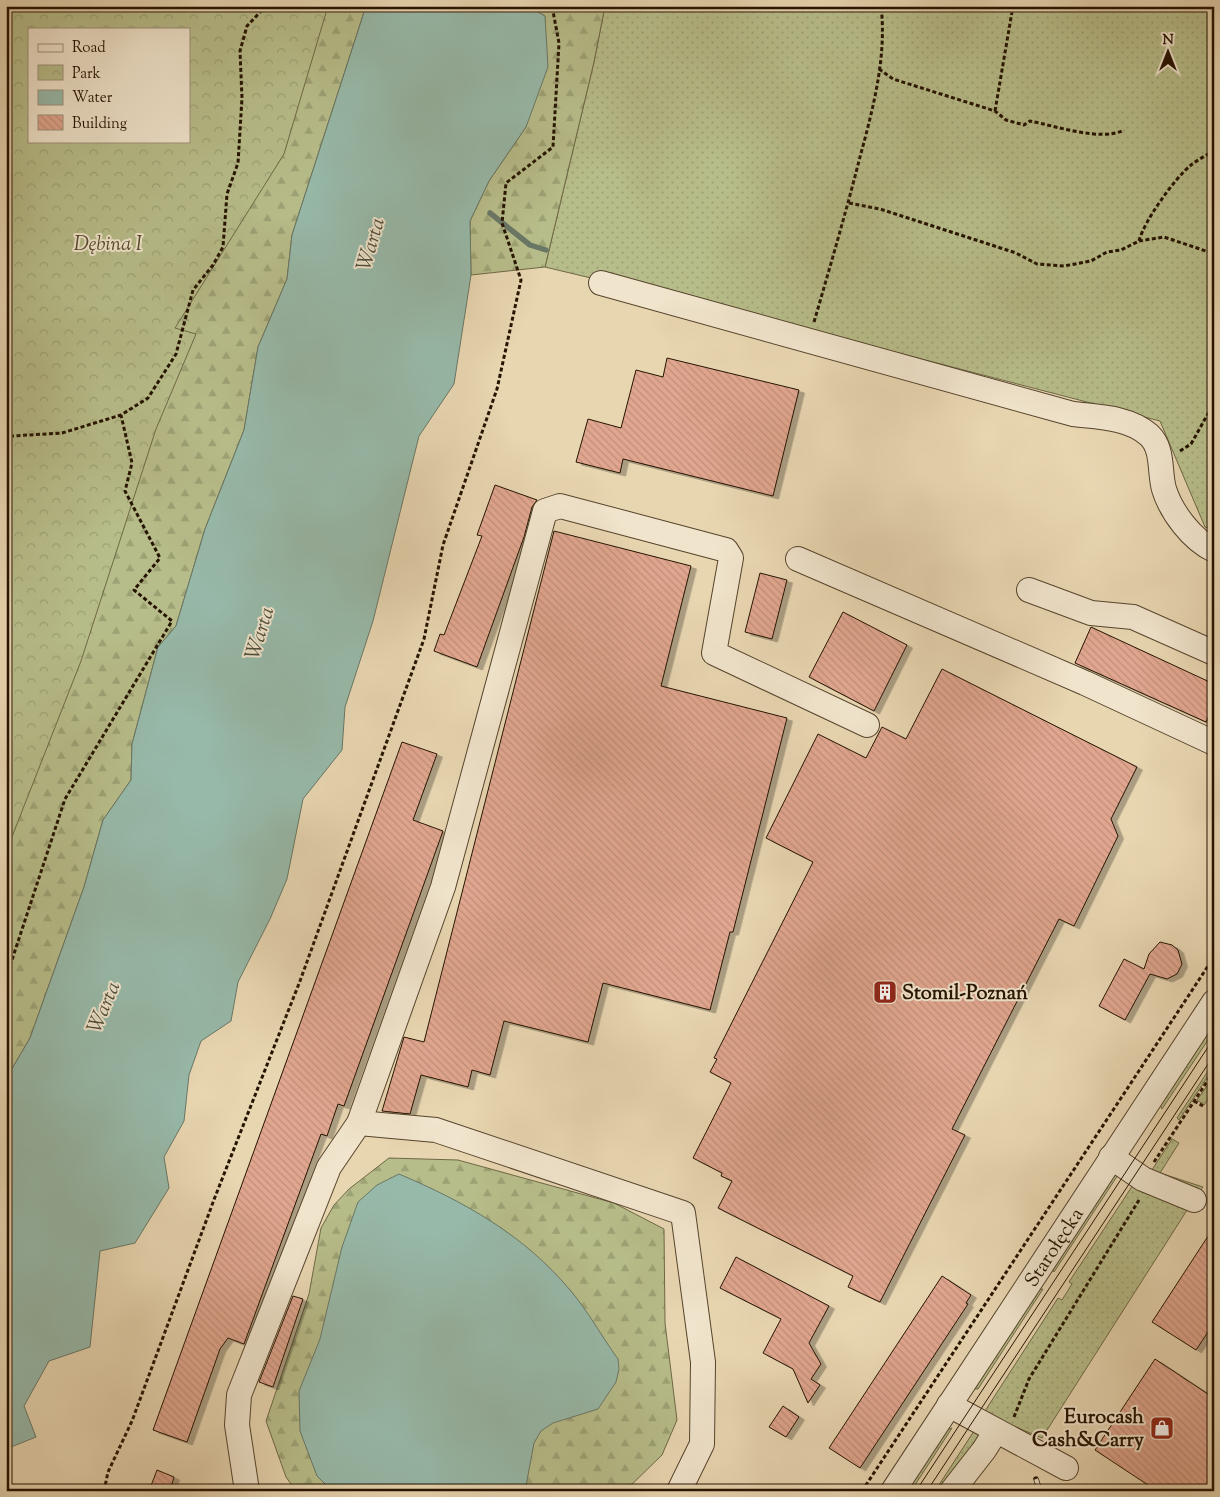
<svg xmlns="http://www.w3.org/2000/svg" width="1220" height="1497" font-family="'Sorts Mill Goudy',serif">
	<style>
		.grass { fill: url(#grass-dots); stroke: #6e6845 }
		.forest { fill: url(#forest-firs); stroke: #6e6845 }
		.park { fill: url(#park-crowns); stroke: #6e6845; fill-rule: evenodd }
		.water { fill: #97b9a9; stroke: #697765 }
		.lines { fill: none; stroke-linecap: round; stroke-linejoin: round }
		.stream { stroke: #697765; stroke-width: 5.5 }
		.building { fill: url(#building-back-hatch); stroke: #251300; filter: url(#shadow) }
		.minor-casing { stroke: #56442c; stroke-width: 26 }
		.path { stroke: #251300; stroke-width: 3; stroke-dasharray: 4 2.5; stroke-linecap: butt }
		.minor { stroke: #f0e4cc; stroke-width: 24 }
		.tram { stroke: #251300; stroke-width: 1 }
		.rail-casing { stroke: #251300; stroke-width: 5.5 }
		.rail { stroke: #f0e4cc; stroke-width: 4; stroke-dasharray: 11; stroke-linecap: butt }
		.labels { text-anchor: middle; stroke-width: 4; stroke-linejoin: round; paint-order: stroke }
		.park-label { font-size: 20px; font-style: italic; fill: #584e30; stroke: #f0e4cc }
		.poi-label { font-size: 20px; font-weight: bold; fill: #251300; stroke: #f0e4cc; text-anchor: start }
		.street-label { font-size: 20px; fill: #251300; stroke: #f0e4cc }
		.water-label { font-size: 21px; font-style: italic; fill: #4d4d3b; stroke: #f0e4cc }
	</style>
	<defs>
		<pattern id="grass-dots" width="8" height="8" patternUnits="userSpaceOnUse" patternTransform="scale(1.25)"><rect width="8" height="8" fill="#b7bd8a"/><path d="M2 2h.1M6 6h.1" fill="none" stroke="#9da275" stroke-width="1.8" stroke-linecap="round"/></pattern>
		<pattern id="forest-firs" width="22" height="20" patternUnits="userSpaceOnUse" patternTransform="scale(1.25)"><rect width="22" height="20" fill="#b7bd8a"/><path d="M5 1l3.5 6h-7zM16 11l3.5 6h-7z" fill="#9da275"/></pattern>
		<pattern id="park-crowns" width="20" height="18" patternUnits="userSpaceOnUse" patternTransform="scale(1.25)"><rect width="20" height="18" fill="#b7bd8a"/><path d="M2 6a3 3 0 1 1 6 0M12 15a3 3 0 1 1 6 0" fill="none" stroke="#9da275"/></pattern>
		<pattern id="building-back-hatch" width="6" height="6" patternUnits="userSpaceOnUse" patternTransform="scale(1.25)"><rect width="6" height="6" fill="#e1a68f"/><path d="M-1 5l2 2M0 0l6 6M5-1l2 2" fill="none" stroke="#c18e7a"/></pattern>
		<filter id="shadow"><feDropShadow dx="5.5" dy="3" stdDeviation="0" flood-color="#0004"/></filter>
	</defs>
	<rect width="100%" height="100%" fill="#e8d6b1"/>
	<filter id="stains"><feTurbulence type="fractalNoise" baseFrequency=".004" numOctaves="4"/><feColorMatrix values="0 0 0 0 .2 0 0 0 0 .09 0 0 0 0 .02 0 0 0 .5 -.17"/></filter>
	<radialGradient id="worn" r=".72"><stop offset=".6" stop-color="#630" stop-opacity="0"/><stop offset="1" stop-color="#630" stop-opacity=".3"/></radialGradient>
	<path class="grass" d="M605,6H1214V531L1205,527L1160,421L829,335L545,267L594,62Z
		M1214,1022V1031L1162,1109L1160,1104Z
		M1214,1062V1067L1179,1120L1177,1118Z
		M1214,1076V1090L1204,1105L1197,1100Z
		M1172,1139L1179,1143L1160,1173L1203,1187L1200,1191L1150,1173Z
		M1118,1175L1054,1272L1052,1267L1113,1176Z
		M1133,1185L1189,1207L1042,1438L999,1420L985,1411L1058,1298L1062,1300L1072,1284L1069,1282Z
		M1043,1289L978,1389H973L1038,1290Z
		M952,1428L911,1491H906L946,1430Z
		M974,1431L985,1437L947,1491H935Z"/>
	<path class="forest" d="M144,6H366L292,235L287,279L258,347L244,430L205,529L176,626L158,647L132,744L131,780L103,820L84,887L30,1038L6,1079V385L189,141V29Z
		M527,6H605L594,62L545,267L471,275L470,221L489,181L526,127L545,16Z
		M389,1158L458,1160L614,1203L664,1229L665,1323L677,1420L662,1455L625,1491H296L286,1477L266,1421L309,1294L321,1228L334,1205L349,1189Z"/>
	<path class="park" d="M6,6H328L284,154L175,328L196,334L156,429L81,661L6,852ZM29,29H189V141H29Z"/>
	<path class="water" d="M366,6H527L545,16L548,67L526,127L489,181L470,221L471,275L454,384L419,436L373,621L345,707L342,750L303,799L287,879L270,919L238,982L231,1021L201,1041L189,1075L184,1121L164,1157L169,1188L135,1243L100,1251L90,1347L49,1361L24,1406L36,1437L6,1449V1079L30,1038L84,887L103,820L131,780L132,744L158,647L176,626L205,529L244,430L258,347L287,279L292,235Z
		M399,1174C465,1202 524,1235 570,1290C588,1311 602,1337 618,1359L619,1369L616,1382L598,1409L553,1423L541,1431L534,1443L525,1491H332L317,1476L300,1431L299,1391L320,1339L342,1247L358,1202L377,1185Z"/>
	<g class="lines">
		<path class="stream" d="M490,213L530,245L546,250"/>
	</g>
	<path class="building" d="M667,358L799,390L773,496L623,459L620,473L576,462L588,419L621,428L636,370L663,377Z
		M495,485L537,500L532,507L524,537L477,667L434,651L440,634L444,635L482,536L477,535Z
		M554,531L691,566L661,686L787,718L733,932H730L710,1010L603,983L588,1042L504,1021L490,1075L472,1070L468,1087L421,1075L410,1114L382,1111L404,1037L424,1042Z
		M760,573L787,580L772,639L745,632Z
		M843,612L907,645L874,711L809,677Z
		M1091,627L1214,684V704L1206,722L1075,663Z
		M942,669L1137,767L1111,819L1118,836L1074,926L1059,919L952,1129L965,1135L880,1302L848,1287L853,1276L718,1208L732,1181L721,1176L722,1173L693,1158L731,1083L710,1072L717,1059L714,1058L813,862L766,838L818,734L866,758L882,727L906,739Z
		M402,742L437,754L413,820L443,831L344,1106L338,1104L327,1136L321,1134L244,1344L228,1338L220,1349L187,1442L153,1430Z
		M1160,942L1172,945L1178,950L1182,964L1177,974L1167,979L1150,974L1125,1020L1099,1006L1124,959L1144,969L1149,954Z
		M1214,1227V1323L1196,1350L1152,1322Z
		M736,1257L829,1306L809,1343L821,1364L811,1379L820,1385L808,1403L793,1369L763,1353L781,1319L720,1288Z
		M942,1276L971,1295L966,1303L968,1304L860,1468L829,1448Z
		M293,1296L303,1299L273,1387L259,1382Z
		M1155,1359L1214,1398V1491H1157L1095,1450Z
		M783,1406L799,1417L786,1437L769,1427Z
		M157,1470L174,1477L170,1491H149Z"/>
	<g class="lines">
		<g class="minor-casing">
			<g id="minor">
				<path d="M601,283L1073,414C1098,417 1129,417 1149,435C1164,449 1159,472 1164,489C1171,512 1192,540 1214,550"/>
				<path d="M798,559L1085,683L1214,743"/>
				<path d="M1029,590L1091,613L1133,617L1214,653"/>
				<path d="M359,1123L436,1130L683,1213L703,1362L702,1444L679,1491"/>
				<path d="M1111,1157L1143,1179L1194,1200"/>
				<path d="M949,1405L1066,1468"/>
				<path d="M247,1491L237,1425L239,1395L329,1167L359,1123L443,887L545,511L560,506L726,550L731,558L714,653L867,725"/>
				<path id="s1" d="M893,1491L1214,1002"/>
				<path d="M952,1491L984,1450L996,1431"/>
			</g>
		</g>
		<path class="path" d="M879,69L893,79L995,111L1006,120L1024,125L1030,121C1056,126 1101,142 1124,130
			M995,111L1013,6
			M849,203L880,209L1016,253L1037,264L1064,266L1091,261L1107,252L1121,250L1139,241C1144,221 1175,178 1191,165C1198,160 1206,155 1214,151
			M1139,241L1164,237L1212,253L1214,258
			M814,322C830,267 846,212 860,157C873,109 887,56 881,6
			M6,430L12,436L62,433L121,415L148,398L176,354L193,290L213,265L223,247L227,194L238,163L242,98L240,51L247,26L266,6
			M1180,451L1191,444L1214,403
			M6,978L65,799L172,621L134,590L160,558L125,491L132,463L121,415
			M1194,1101L1203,1106
			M1154,1162L1214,1071
			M1014,1417L1029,1379L1139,1200
			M104,1491L108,1472L132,1421L215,1197L300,981L424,639L443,545L497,389L521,280L502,223L506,183L553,147L559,43L552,6
			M862,1491L1214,957"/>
		<use href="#minor" class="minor"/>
		<path class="tram" d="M916,1491L1214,1038
			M927,1491L1214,1055"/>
		<g class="rail-casing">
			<path id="rail" d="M1036,1479L1040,1491"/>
		</g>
		<use href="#rail" class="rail"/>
	</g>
	<defs>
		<g id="building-square" transform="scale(1.25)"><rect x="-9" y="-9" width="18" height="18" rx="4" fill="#8f2418" stroke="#f0e4cc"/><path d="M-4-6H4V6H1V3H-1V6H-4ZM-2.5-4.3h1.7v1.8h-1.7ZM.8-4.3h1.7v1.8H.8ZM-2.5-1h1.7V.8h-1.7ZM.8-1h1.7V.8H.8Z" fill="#fff"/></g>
		<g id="shop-square" transform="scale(1.25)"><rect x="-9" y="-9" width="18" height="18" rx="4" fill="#8f2418" stroke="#f0e4cc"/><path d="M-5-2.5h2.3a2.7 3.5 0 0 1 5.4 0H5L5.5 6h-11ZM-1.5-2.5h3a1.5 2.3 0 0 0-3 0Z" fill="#fff"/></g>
	</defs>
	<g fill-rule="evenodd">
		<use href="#building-square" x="885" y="992"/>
		<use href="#shop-square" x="1162" y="1428"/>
	</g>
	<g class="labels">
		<g class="park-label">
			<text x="108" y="250">Dębina I</text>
		</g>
		<g class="poi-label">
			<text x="902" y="999">Stomil-Poznań</text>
			<text x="1144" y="1423" text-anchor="end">Eurocash<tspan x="1144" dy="23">Cash&amp;Carry</tspan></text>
		</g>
		<g class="street-label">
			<text dy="7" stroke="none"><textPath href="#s1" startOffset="292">Starołęcka</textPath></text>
		</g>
		<g class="water-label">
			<text transform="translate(370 244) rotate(-74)" y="7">Warta</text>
			<text transform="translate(259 633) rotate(-73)" y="7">Warta</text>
			<text transform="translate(103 1007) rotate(-67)" y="7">Warta</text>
		</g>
	</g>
	<rect width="1220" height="1497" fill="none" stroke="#e8d6b1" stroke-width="25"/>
	<rect x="8" y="8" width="1205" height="1482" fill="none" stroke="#251300" stroke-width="2.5"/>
	<rect x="12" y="12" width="1195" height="1472" fill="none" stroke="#251300"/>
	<rect x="28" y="28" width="162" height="115" fill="#f0e4cc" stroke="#9f907a"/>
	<rect x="38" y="44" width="25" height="8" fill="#f0e4cc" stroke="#9f907a"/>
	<text x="72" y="52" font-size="15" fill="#251300">Road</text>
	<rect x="38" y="65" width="25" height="15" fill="url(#park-crowns)" stroke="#9f907a"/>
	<text x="72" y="78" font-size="15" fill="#251300">Park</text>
	<rect x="38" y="90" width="25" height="15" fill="#97b9a9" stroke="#9f907a"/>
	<text x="72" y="102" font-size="15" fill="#251300">Water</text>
	<rect x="38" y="115" width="25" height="15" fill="url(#building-back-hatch)" stroke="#9f907a"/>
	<text x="72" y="128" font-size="15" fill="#251300">Building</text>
	<g transform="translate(1168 52)" stroke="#f0e4cc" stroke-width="4" paint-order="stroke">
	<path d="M0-4L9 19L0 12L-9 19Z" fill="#251300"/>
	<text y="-8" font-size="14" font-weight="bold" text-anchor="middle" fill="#251300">N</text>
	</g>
	<rect width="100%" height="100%" filter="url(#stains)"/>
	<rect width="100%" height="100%" fill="url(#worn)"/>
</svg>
